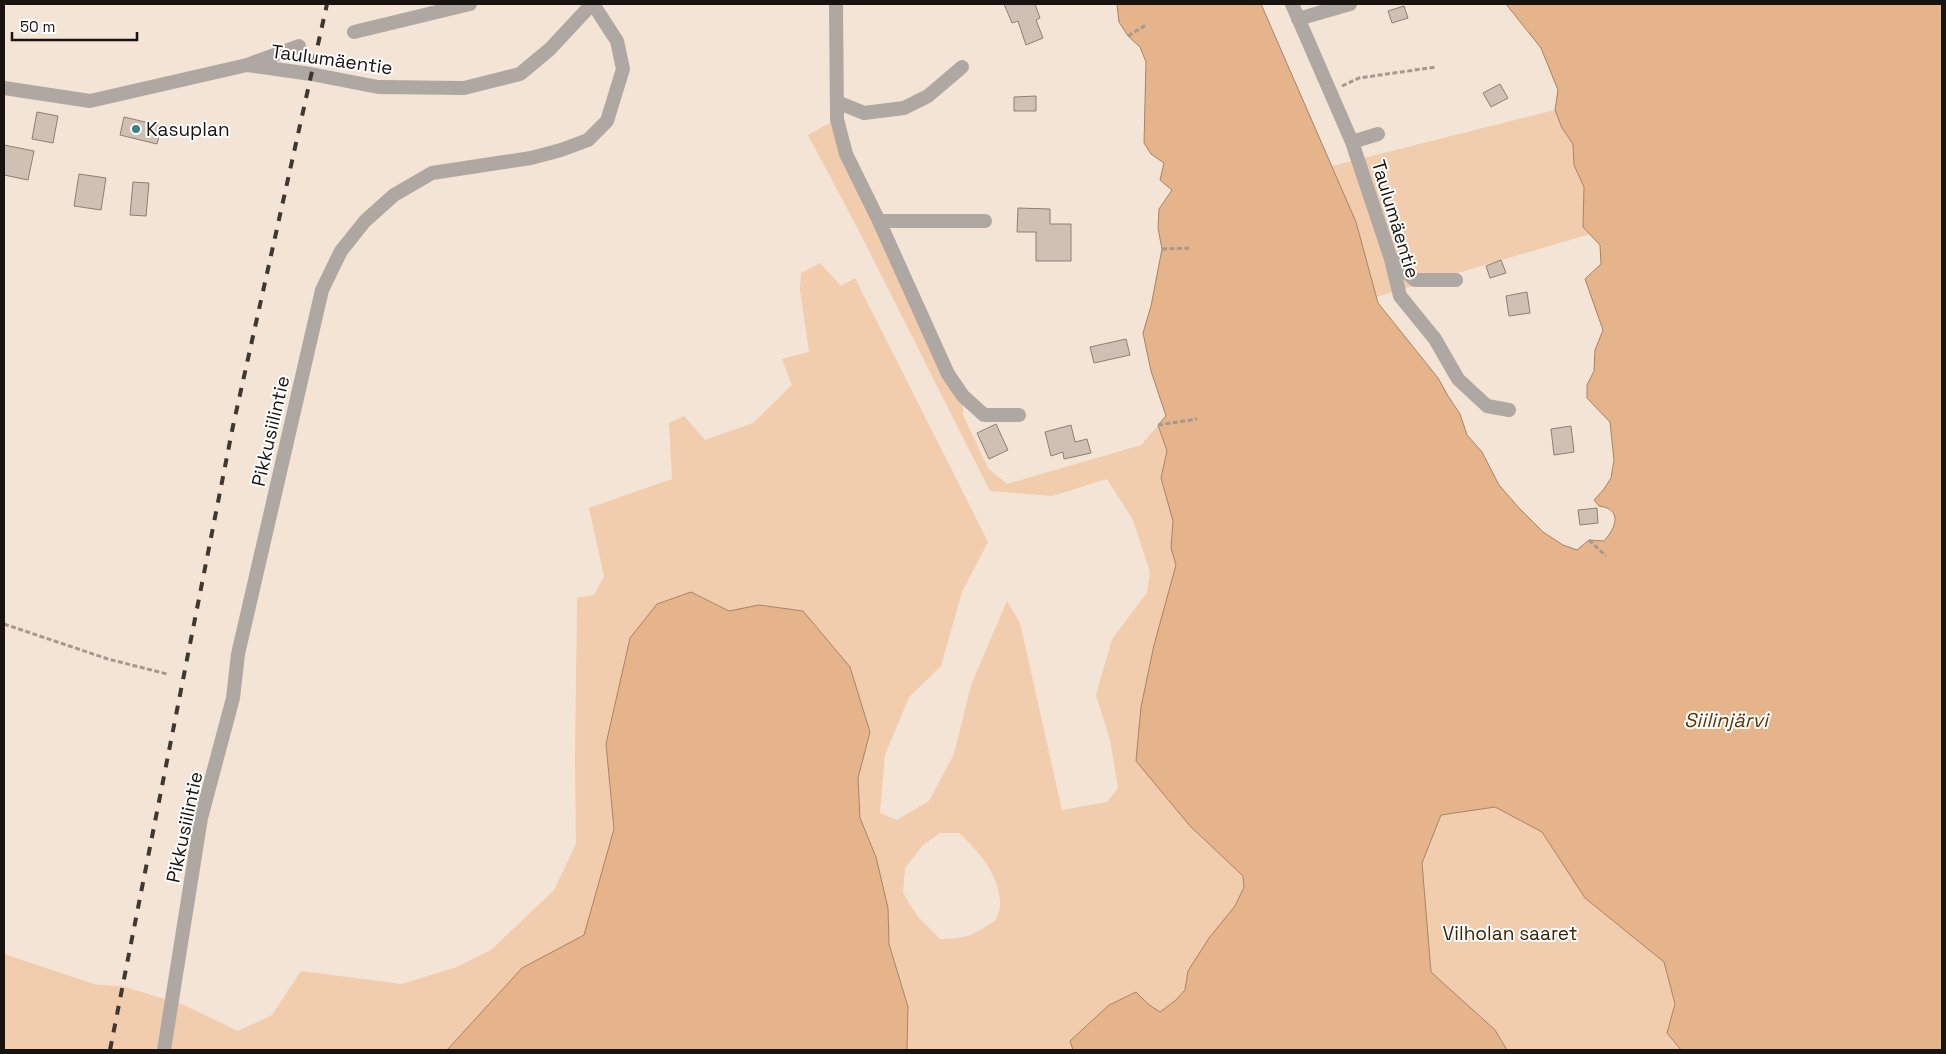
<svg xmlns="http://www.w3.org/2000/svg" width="1946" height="1054" font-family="'Space Grotesk',sans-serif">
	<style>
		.green { fill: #f1ccad; fill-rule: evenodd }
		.water { fill: #e5b48b; stroke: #a88466 }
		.building { fill: #d0c0b3; stroke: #8d7f72 }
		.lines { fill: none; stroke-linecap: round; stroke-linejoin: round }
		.path { stroke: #a5998e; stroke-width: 3; stroke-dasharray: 5 2.5; stroke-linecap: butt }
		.minor { stroke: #afa8a2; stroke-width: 14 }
		.rail { stroke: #3f3831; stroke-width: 4; stroke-dasharray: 9 9; stroke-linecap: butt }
		.poi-dot { fill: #3c818e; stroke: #fff; stroke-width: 2 }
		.labels { text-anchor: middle; stroke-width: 4; stroke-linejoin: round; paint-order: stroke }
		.street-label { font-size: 19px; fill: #18130e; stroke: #fff }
		.poi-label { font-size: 19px; fill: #18130e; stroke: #fff; text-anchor: start }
		.park-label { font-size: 19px; fill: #3f2000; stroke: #fff }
		.water-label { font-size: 20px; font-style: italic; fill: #613400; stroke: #fff }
	</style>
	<rect width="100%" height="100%" fill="#f4e4d6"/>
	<path class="green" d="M1117,4H1261L1332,166L1555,110L1558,90L1541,48L1506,4H1581L1649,504L1265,843L1241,1050H448L467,1028L447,1050H4V954L97,985L122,986L184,1005L238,1031L272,1015L301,971L402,984L457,967L491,950L554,890L576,844L575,760L577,598L594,595L604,576L589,508L672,479L669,423L684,416L705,440L753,423L792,385L782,359L809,352L800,290L801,273L820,263L841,286L855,278L988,542L962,592L941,666L909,697L885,755L880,813L897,820L929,801L954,754L971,685L1007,601L1020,623L1062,810L1107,802L1118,788L1110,740L1096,695L1112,639L1147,593L1150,572L1133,520L1107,479L1052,496L990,491L860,233L808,135L837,119L963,396V415L988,468L1007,484L1141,445L1166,416L1151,371L1143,333L1151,306L1162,249L1158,228L1159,209L1172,190L1160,180L1164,163L1151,154L1144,143L1146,62L1140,47L1128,36L1119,22ZM1590,234L1600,245L1601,264L1585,279L1603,330L1595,350L1594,371L1587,385V398L1610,422L1614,460L1611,478L1604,489L1594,500L1599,506C1624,510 1616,528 1604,541L1589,540L1577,550L1563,545L1543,532L1519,508L1499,485L1482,452L1467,435L1460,414L1448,396L1438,378L1378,303L1376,297ZM940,833H959C978,851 999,874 1000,902C1001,907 998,915 996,920C974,935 967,939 940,939L918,917L903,893L905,868L922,846Z
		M1499,775L1746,1050H1507L1495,1030L1429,1050L1403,806Z"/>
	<path class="water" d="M1117,4H1261L1356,222L1378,303L1438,378L1448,396L1460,414L1467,435L1482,452L1499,485L1519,508L1543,532L1563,545L1577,550L1589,540L1604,541C1616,528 1623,509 1599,506L1594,500L1604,489L1611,478L1614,460L1610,422L1587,398V385L1594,371L1595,350L1603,330L1585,279L1601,264L1600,245L1583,227L1584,187L1574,165L1573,144L1562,128L1555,110L1558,90L1541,48L1506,4H1942V1050H1681L1667,1033L1675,1004L1664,962L1585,898L1542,832L1495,807L1441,815L1422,863L1431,972L1495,1030L1507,1050H1073L1070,1041L1109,1005L1136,992L1148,1004L1160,1012L1176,1000L1185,990L1188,971L1209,938L1235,906L1244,887L1243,876L1190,826L1136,761L1141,707L1154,645L1176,565L1171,548L1173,521L1161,478L1167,451L1158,425L1166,416L1151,371L1143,333L1151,306L1162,249L1158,228L1159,209L1172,190L1160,180L1164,163L1151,154L1144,143L1146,62L1140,47L1128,36L1119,22Z
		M691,592L729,611L759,605L803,611L850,667L870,732L858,778L860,818L876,857L888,908L889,944L908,1007L907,1050H447L522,968L584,935L614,829L606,744L630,638L657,604Z"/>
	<path class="building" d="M1004,4H1035L1040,18L1036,20L1043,38L1026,45L1018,21L1012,23Z
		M1404,6L1408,18L1392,23L1388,11Z
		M1500,84L1508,98L1491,107L1483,93Z
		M1036,96V111H1014V97Z
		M37,112L58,116L53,143L32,139Z
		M124,117L162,126L157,144L120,135Z
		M4,145L34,151L28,180L4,175Z
		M79,174L106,178L101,210L74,206Z
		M133,182L149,183L146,216L130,215Z
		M1018,208L1050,209V224H1071V261H1036V232H1017Z
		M1501,260L1506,273L1490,278L1486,266Z
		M1527,292L1530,313L1509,316L1506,296Z
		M1126,339L1130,355L1094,363L1090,347Z
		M996,424L1008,450L989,459L977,433Z
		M1071,425L1075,442L1087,439L1091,453L1064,459L1063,452L1051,456L1045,432Z
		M1571,426L1574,452L1554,455L1551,429Z
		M1597,508L1598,523L1580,525L1578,510Z"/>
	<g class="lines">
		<path class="path" d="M1128,36L1146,25
			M1342,86L1359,78L1436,67
			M1162,249L1189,248
			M1158,425L1197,419
			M1589,540L1606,556
			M4,624L108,659L167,674"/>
		<path class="minor" d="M836,4L837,119L846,154L879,221L948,374L963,396L984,415H1019
			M1292,4L1352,142L1391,259L1400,296L1435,339L1458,379L1487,406L1509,410
			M1298,19L1350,4
			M354,32L470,4
			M247,65L311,74L378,87L464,88L520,74L550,49L592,4
			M4,88L90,101L247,65L299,46
			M837,102L864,113L904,108L928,96L962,67
			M1352,142L1378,134
			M879,221H985
			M1391,259L1415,280H1456
			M164,1050L201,818L233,698L238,654L322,290L341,251L365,221L394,195L432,173L531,158L561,150L588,140L607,121L623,69L617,41L593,4"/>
		<path class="rail" d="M110,1050L233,426L327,4"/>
	</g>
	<circle class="poi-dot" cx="136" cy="129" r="5"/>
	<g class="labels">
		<g class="street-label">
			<text transform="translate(332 59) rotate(8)" y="7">Taulumäentie</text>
			<text transform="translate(1396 219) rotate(73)" y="7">Taulumäentie</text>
			<text transform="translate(270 431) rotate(-77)" y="7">Pikkusiilintie</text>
			<text transform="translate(184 827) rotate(-78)" y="7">Pikkusiilintie</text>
		</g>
		<g class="poi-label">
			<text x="146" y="136">Kasuplan</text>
		</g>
		<g class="park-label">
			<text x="1510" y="940">Vilholan saaret</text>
		</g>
		<g class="water-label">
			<text x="1726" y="727">Siilinjärvi</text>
		</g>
	</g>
	<rect width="1946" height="1054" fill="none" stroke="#18130e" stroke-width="10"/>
	<path d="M12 32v8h125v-8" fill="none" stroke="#18130e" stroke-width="2.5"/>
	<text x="20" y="32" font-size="15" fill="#18130e" stroke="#ffffff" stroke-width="4" paint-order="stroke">50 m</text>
</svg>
